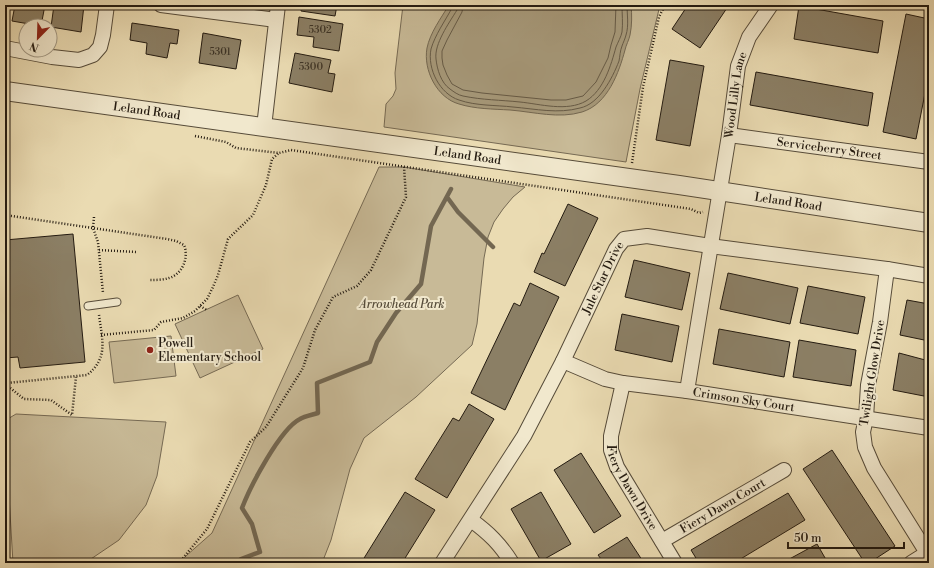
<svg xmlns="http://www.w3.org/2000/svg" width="934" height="568" font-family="'Libre Bodoni',serif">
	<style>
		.green { fill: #c8ba97; stroke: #766a54 }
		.water { fill: #a79a7b; stroke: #736751 }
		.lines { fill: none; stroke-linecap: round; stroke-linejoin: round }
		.shore { stroke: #665a46; stroke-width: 1 }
		.stream { stroke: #736751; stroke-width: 4.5 }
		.building { fill: #8b7f65; stroke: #241b11 }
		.service-casing { stroke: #564b39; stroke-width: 9 }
		.minor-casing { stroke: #564b39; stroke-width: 16 }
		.tertiary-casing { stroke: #564b39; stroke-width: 20 }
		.path { stroke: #241b11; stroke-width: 2.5; stroke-dasharray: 1 2; stroke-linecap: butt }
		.service { stroke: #f1e8cd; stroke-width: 7 }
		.minor { stroke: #f1e8cd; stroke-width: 14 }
		.tertiary { stroke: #f1e8cd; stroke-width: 18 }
		.poi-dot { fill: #8f2418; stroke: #f1e8cd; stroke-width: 1.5 }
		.labels { text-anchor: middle; stroke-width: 4; stroke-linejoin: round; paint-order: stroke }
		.number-label { font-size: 10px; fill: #3e3426 }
		.street-label { font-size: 12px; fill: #241b11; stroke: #f1e8cd }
		.park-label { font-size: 12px; font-style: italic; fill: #554b39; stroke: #f1e8cd }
		.poi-label { font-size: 12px; fill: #241b11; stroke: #f1e8cd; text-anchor: start }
	</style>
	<rect width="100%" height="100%" fill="#eadbb2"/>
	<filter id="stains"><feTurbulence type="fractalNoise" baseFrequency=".005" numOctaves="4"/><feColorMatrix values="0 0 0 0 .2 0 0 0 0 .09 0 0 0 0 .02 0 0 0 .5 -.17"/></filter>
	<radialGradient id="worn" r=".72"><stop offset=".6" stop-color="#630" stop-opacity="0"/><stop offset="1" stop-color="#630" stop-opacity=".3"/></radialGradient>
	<path class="green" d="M403,5H660L640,89L626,162L384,127L386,104L393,96L396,89L395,73Z
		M379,167H404L525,187L513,197L503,209L494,222L488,237L484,258L477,324L472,345L416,397L364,438L350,469L331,540L322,563H178L212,533Z
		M238,295L263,349L200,378L175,324Z
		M171,336L176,376L114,383L109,342Z
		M16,414L166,422L157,476L146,505L119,540L85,563H13L5,429L6,420Z"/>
	<path class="water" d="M449,5H631C632,14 632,26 630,35C629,40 626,45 625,50C619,72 608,104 582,112C559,119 534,112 510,110C493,109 475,109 459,104C437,98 423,70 427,48C430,33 441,18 449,5Z"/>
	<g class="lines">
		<path class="shore" d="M452,5V8C445,21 435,35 431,49C427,69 440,94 459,100C476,106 496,105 513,107C536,109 558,114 580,108C599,104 612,79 619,61C620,56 620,51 622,46C623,43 625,39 626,35C629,26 627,14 627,5
			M457,5V10C449,23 434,44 436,59C437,69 441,83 450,89C454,92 458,95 463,96C482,100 501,100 520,102C540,104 567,112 586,101C604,90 611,65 616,47C618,42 621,37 622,32C623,23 622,14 622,5
			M463,5L462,12L447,40L442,51V58L443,65L447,75L452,84L463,90L482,93L551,100H566L583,96L596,82L608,58L611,45L615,32L616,5"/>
		<path class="stream" d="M447,197L458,212L493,247
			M236,563L241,559L260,552L252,524L242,508C250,487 280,429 300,419C305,416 312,415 318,413L317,383L370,362L377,342L396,313L421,284L431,226L451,189"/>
	</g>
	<path class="building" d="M15,5H45L41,26L12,21Z
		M54,5H84L81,32L51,27Z
		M302,5H337L335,16L301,11Z
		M688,5H729L700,48L672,29Z
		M799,6L883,21L878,53L794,39Z
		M906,14L929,19V73L916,139L883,132Z
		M299,17L343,24L339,51L313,47L314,37L297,35Z
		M132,23L179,30L177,44L170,43L167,58L146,54L147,43L130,40Z
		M203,33L241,40L236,69L199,63Z
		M295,53L331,60L328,73L335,74L332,92L289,83Z
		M670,60L704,66L690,146L656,140Z
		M756,72L873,93L868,126L750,105Z
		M568,204L598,218L565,286L534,272L542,253L544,254Z
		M73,234L85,362L20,368L18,357L5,358V240Z
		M634,260L690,273L682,310L625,297Z
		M728,273L798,288L790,324L720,309Z
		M530,283L559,297L505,410L471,393L514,303L520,306Z
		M808,286L865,297L858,334L800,323Z
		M907,300L929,304V341L900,335Z
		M622,314L679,326L672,362L615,350Z
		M719,329L790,342L784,377L713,364Z
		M799,340L856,350L851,386L793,377Z
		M899,353L929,361V397L893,390Z
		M469,404L494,419L447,498L415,479L453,418L459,421Z
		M832,450L895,546L869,563H865L803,469Z
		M581,453L621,516L594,533L554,470Z
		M405,492L435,510L402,563H361Z
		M541,492L571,544L541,561L511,509Z
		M788,493L805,520L734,563H699L691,550Z
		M627,537L644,563H604L598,555Z
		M817,544L828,563H782Z"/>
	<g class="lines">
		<g class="service-casing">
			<path id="service" d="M88,306L117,302"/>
		</g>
		<g class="minor-casing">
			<g id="minor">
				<path d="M161,5L276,20"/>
				<path d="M5,48L52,57L79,60L93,55L100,47L103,35L107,5"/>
				<path d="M264,127L278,5"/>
				<path id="s1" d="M729,135L929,162"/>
				<path d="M887,269L880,322L868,385L866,418L863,432L865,447L874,468L929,556"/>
				<path id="s2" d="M563,361L605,379L623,383L687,391L929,428"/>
				<path id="s3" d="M623,383L611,436V450L617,467L675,563"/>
				<path id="s4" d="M687,391L729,135L738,66L749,37L771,5"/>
				<path d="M471,520C489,533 500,544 512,563"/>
				<path id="s5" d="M662,541L784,470"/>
				<path id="s6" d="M442,563L524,436L563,361L616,249L624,239L647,236L710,246L887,269L929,276"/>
				<path d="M911,563L927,553"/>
			</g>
		</g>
		<g class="tertiary-casing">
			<g id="tertiary">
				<path id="s7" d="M5,91L679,185L929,223"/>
			</g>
		</g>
		<path class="path" d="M195,136L226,142L236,148L279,153L291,150L691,209L699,213L703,212
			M632,163L643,87L659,17L665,5
			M5,215L167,239L176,241L184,245C189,257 183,274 169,278C163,280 155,280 149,280
			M94,217L93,228L98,242L103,293
			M99,250L136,252
			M200,306L207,310
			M101,335L154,330L161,322L183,318L195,311L207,299L213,287L218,275L228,239L253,215L266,185L272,159L279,153
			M5,382L7,383L87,375C109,358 102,339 99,315
			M7,383L9,387L24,399L51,400L72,415L76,377
			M179,563L207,529L250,442L266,427L303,368L315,330L333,297L357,286L371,270L406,197L404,167"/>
		<use href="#service" class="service"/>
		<use href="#minor" class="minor"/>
		<use href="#tertiary" class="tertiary"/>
	</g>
	<circle class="poi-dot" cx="150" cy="350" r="4"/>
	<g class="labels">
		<g class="number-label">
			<text x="320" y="33">5302</text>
			<text x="220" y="55">5301</text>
			<text x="311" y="70">5300</text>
		</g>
		<g class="street-label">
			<text dy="4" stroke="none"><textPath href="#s4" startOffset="300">Wood Lilly Lane</textPath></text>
			<text dy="4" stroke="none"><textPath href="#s7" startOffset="143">Leland Road</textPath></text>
			<text dy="4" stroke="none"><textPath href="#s1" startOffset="101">Serviceberry Street</textPath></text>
			<text dy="4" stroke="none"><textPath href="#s7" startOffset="467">Leland Road</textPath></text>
			<text dy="4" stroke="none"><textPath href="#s7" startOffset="791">Leland Road</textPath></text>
			<text dy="4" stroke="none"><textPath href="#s6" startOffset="328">Jule Star Drive</textPath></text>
			<text transform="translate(872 373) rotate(-81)" y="4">Twilight Glow Drive</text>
			<text dy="4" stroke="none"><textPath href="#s2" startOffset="186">Crimson Sky Court</textPath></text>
			<text dy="4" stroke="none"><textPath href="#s3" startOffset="111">Fiery Dawn Drive</textPath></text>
			<text dy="4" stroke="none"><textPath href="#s5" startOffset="70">Fiery Dawn Court</textPath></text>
		</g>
		<g class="park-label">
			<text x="402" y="308">Arrowhead Park</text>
		</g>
		<g class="poi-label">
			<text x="158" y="347">Powell<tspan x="158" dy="14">Elementary School</tspan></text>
		</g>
	</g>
	<rect width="934" height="568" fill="none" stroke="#eadbb2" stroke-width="20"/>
	<rect x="6" y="6" width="922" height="556" fill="none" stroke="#241b11" stroke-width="2"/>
	<rect x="10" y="10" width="914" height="548" fill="none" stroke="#241b11"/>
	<g transform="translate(38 38) rotate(203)"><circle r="19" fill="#f1e8cd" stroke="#9f9682"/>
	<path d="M0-3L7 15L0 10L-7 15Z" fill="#8f2418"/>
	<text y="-6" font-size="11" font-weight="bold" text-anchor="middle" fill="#241b11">N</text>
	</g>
	<path d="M788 542v6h116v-6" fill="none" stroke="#241b11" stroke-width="2"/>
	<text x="794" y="542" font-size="12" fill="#241b11" stroke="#f1e8cd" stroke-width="3" paint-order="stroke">50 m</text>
	<rect width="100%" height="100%" filter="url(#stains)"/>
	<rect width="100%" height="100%" fill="url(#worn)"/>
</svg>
